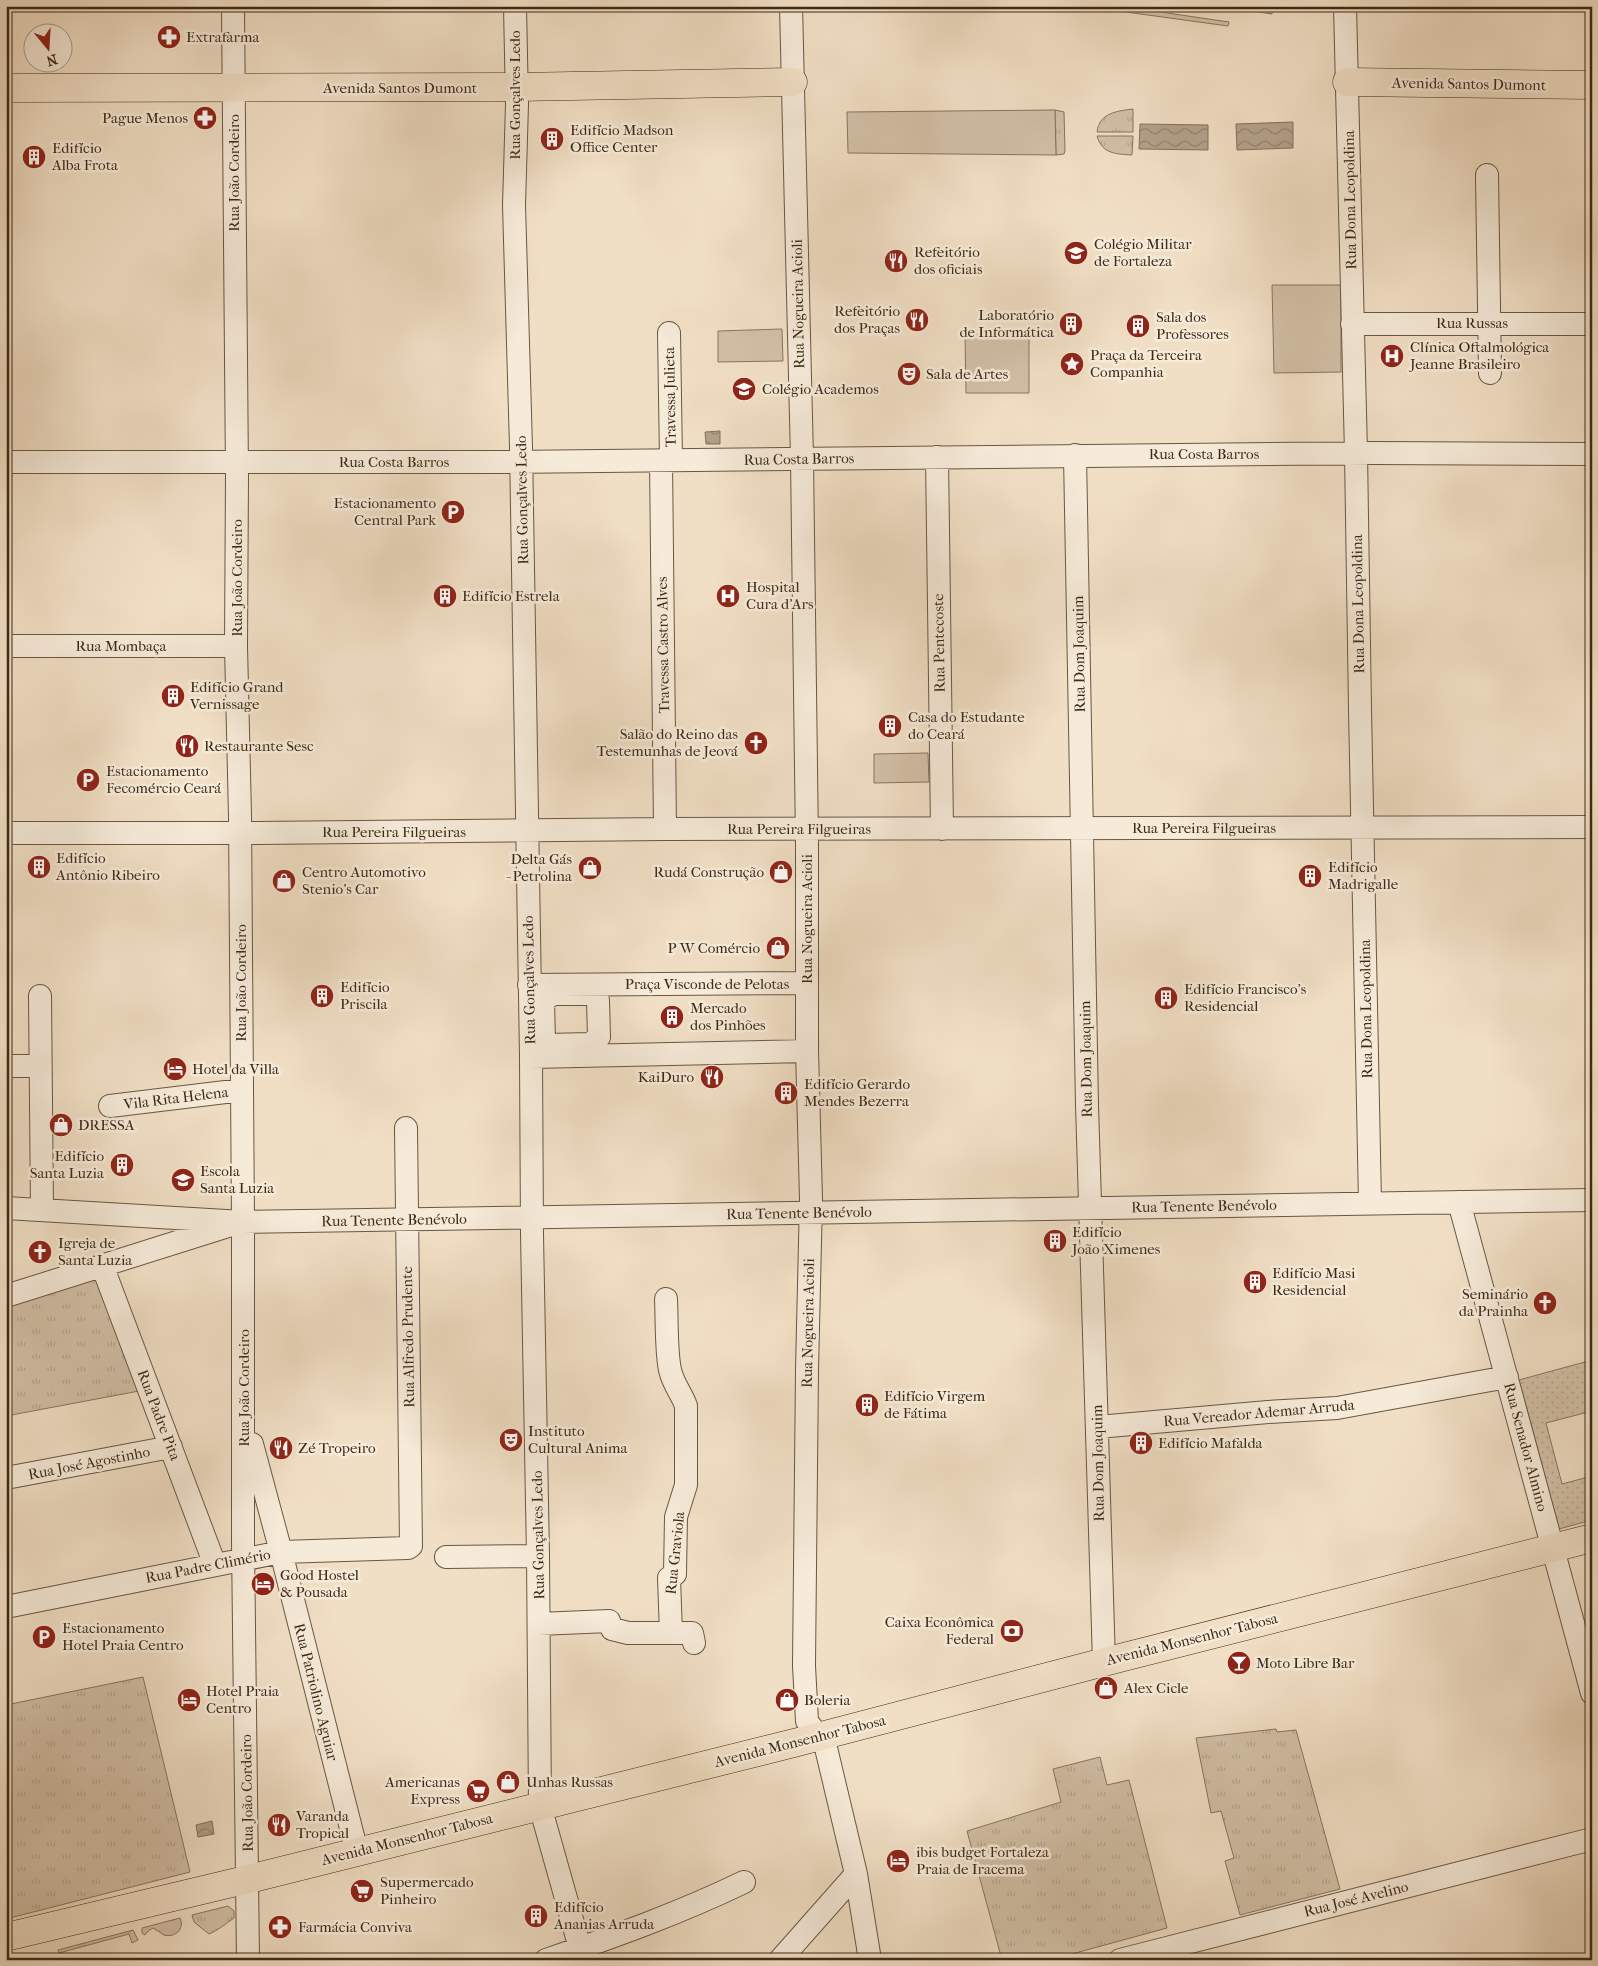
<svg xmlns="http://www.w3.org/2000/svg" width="1598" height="1966" font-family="'IM FELL French Canon',serif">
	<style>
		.grass { fill: url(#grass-tufts); stroke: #87755e }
		.park { fill: #d2c0a7; stroke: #87755e }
		.garden { fill: url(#garden-dots); stroke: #87755e }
		.water { fill: url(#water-waves); stroke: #83715c }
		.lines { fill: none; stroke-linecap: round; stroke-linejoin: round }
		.minor-casing { stroke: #695742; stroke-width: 24 }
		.major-casing { stroke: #3c2a16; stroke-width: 29 }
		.minor { stroke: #f6ead9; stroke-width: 22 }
		.major { stroke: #f1dfc5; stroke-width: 28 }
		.labels { text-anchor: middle; stroke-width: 5; stroke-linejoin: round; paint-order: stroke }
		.poi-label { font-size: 15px; fill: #3c2a16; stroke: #f6ead9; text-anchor: start }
		.street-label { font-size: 15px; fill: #3c2a16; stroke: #f6ead9 }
	</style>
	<defs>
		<pattern id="grass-tufts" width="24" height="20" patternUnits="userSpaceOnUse" patternTransform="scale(1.25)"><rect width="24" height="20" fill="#d2c0a7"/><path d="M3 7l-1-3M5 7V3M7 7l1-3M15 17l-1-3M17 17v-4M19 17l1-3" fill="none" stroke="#b5a58f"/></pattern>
		<pattern id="garden-dots" width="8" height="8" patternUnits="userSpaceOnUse" patternTransform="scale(1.25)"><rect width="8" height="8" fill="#d2c0a7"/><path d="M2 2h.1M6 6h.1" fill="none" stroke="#b5a58f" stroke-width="1.8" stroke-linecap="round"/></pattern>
		<pattern id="water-waves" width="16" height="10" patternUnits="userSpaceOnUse" patternTransform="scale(1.25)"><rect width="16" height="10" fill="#b3a18a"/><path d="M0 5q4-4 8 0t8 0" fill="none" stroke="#938370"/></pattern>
	</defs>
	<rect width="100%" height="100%" fill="#f1dfc5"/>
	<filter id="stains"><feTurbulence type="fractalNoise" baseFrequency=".004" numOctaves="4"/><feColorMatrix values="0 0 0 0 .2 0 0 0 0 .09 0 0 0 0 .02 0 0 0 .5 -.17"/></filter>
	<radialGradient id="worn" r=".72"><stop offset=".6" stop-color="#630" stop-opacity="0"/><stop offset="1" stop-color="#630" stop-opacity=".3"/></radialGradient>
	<path class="grass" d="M1133,109V132H1097C1099,113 1117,111 1133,109Z
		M1055,110L1064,112L1065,151L1064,154L1056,155Z
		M1097,136H1133L1132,155C1116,154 1102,154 1097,136Z
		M93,1279L98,1281L139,1391L6,1416V1307Z
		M143,1677L190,1872L6,1919V1705Z
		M1276,1729L1277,1732L1296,1730L1340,1889L1240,1915L1225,1861L1234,1858L1221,1811L1211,1813L1196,1738Z
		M1100,1757L1107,1785L1129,1780L1167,1928L1050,1960H1002L967,1831L1061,1802L1053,1769Z
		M228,1906L234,1911V1918C225,1924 219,1930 209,1934L194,1922L192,1915Z
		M180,1918C185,1929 175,1938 164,1935C160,1933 157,1930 153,1928L148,1931L145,1935L142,1933V1928Z
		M133,1930L138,1940L132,1943L129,1934L59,1953L58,1950Z"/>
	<path class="park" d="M1127,6H1147V10L1229,22L1228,26L1126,12Z
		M1219,6H1272V14Z
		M1055,110L1056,155L848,153L847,112Z
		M1272,285H1341V372L1274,373Z
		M782,329L783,361L718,362V331Z
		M965,335H1029V393H966Z
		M928,753L929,782L874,783V754Z"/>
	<path class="garden" d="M1592,1360V1411L1546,1423L1562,1484L1592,1476V1520L1559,1529L1519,1380Z"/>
	<path class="water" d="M1293,122V148L1237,150L1236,124Z
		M1140,124L1208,125V150L1139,149Z
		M720,431V444H706L705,432Z
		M212,1821L214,1834L198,1837L196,1825Z"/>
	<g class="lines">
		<g class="minor-casing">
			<path id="minor" d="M233,6L237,476L236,646L240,816L243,1222V1544L248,1960
				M515,6L517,104L514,205L521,447L531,1057L532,1234L538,1556L540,1806L580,1948
				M791,6L802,459L807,844V1051L811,1199L807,1370L804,1666L807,1721L826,1748L856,1874L870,1960
				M1345,6L1356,453L1360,709L1370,1203
				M1487,175L1490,373
				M1352,324H1592
				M669,333L671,460
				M1075,455L1087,1105L1104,1662
				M937,457L942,829
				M661,461L665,829
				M6,462H505L1372,453L1592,454
				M6,646H236
				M6,833H257L665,829L1592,827
				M529,985L806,983
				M553,994H592L598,1000L599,1037L590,1044L546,1045L544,1041L543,1001Z
				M40,996L42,1210
				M531,1057L807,1051
				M6,1066H40
				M110,1106L242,1090
				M1459,1202L1592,1693
				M6,1208L243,1222L1592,1200
				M102,1265L215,1565
				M6,1296L228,1226
				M666,1299C667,1319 666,1351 670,1370C673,1384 682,1394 686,1406V1485L676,1517L675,1574L669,1578L671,1633
				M1098,1427L1268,1412L1337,1408L1507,1377
				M252,1444L281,1552L357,1852
				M6,1478L171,1447
				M446,1557L538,1556
				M6,1607L281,1552L408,1548L411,1546L406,1128
				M539,1624L609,1621L612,1629L628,1633H692L694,1643
				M546,1960C613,1937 680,1913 744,1882
				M780,1960L856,1874
				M1120,1960L1592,1839"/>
		</g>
		<g class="major-casing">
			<path id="major" d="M1347,82L1592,85
				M6,88L517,87L793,82
				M6,1937L249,1879L798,1742L1112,1660L1592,1538"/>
		</g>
		<use href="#minor" class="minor"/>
		<use href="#major" class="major"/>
	</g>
	<defs>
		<g id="pharmacy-disc" transform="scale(1.25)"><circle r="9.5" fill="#8f2418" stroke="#f6ead9"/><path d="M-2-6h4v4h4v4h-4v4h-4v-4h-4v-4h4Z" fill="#fff"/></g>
		<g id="building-disc" transform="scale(1.25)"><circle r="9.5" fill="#8f2418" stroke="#f6ead9"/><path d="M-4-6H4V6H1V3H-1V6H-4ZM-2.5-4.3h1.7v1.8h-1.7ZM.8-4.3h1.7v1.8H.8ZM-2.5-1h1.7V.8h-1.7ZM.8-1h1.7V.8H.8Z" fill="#fff"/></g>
		<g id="school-disc" transform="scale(1.25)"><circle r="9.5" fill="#8f2418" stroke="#f6ead9"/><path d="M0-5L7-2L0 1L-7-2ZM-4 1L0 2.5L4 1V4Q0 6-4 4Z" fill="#fff"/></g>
		<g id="restaurant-disc" transform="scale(1.25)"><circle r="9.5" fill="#8f2418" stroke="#f6ead9"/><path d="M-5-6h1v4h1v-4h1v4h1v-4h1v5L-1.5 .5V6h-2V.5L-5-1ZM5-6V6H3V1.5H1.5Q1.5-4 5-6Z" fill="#fff"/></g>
		<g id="hospital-disc" transform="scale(1.25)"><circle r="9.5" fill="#8f2418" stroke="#f6ead9"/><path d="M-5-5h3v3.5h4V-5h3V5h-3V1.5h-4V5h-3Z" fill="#fff"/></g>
		<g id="sight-disc" transform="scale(1.25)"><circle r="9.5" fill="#8f2418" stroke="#f6ead9"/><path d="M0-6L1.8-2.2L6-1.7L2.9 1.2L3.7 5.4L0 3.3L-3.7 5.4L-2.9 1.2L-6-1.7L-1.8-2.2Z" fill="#fff"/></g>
		<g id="theatre-disc" transform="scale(1.25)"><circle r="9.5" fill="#8f2418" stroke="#f6ead9"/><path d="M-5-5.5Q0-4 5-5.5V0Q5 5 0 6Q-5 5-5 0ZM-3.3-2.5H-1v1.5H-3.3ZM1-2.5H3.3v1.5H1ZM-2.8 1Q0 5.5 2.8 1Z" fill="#fff"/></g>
		<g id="parking-disc" transform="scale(1.25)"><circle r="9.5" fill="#8f2418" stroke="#f6ead9"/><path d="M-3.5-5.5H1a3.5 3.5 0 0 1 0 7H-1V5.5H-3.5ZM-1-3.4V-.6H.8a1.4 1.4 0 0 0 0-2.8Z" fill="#fff"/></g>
		<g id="church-disc" transform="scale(1.25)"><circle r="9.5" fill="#8f2418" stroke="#f6ead9"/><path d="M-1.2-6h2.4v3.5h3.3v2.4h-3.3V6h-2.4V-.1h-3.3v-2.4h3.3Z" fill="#fff"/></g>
		<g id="shop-disc" transform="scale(1.25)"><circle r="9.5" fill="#8f2418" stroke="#f6ead9"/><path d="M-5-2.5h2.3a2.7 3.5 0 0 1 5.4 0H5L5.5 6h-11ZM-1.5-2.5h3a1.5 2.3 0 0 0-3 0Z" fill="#fff"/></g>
		<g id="hotel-disc" transform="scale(1.25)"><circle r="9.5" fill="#8f2418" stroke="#f6ead9"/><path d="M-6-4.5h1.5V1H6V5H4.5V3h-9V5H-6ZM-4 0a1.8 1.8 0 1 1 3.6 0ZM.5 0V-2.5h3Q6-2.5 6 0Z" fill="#fff"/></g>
		<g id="bank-disc" transform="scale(1.25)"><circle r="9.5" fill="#8f2418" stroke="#f6ead9"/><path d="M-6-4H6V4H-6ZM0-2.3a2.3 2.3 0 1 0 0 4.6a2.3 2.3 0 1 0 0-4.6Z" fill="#fff"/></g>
		<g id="bar-disc" transform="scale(1.25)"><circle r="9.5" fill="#8f2418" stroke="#f6ead9"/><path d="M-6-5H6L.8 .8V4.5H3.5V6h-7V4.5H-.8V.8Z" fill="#fff"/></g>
		<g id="supermarket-disc" transform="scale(1.25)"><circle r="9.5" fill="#8f2418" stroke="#f6ead9"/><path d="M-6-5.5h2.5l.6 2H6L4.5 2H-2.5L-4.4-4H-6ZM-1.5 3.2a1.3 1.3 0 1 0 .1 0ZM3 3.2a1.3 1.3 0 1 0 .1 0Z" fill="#fff"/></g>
	</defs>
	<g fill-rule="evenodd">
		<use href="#pharmacy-disc" x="169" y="37"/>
		<use href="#pharmacy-disc" x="205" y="118"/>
		<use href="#building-disc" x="552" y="139"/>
		<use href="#building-disc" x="34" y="157"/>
		<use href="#school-disc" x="1076" y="253"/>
		<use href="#restaurant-disc" x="896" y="261"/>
		<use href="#restaurant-disc" x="917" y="320"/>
		<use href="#building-disc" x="1071" y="324"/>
		<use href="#building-disc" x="1138" y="326"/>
		<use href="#hospital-disc" x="1392" y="356"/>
		<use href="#sight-disc" x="1072" y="364"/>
		<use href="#theatre-disc" x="909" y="374"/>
		<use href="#school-disc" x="744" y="389"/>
		<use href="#parking-disc" x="453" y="512"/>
		<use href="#building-disc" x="445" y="596"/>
		<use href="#hospital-disc" x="728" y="596"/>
		<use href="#building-disc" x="173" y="696"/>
		<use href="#building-disc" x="890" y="726"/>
		<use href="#church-disc" x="756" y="743"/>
		<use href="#restaurant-disc" x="187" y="746"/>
		<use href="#parking-disc" x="88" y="780"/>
		<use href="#building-disc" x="39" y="867"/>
		<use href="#shop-disc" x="590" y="868"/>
		<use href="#shop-disc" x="781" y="872"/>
		<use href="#building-disc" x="1310" y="876"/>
		<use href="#shop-disc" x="284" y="881"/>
		<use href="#shop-disc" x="778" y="948"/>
		<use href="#building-disc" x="322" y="996"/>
		<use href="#building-disc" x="1166" y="998"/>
		<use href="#building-disc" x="672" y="1017"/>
		<use href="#hotel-disc" x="175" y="1069"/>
		<use href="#restaurant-disc" x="712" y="1077"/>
		<use href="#building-disc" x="786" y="1093"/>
		<use href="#shop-disc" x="61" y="1125"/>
		<use href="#building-disc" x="122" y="1165"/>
		<use href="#school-disc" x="183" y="1180"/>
		<use href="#building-disc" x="1055" y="1241"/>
		<use href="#church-disc" x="40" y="1252"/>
		<use href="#building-disc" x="1255" y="1282"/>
		<use href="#church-disc" x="1545" y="1303"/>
		<use href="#building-disc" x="867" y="1405"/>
		<use href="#theatre-disc" x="511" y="1440"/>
		<use href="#building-disc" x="1141" y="1443"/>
		<use href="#restaurant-disc" x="281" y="1448"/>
		<use href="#hotel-disc" x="263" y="1584"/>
		<use href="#bank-disc" x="1012" y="1631"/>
		<use href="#parking-disc" x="44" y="1637"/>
		<use href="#bar-disc" x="1239" y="1663"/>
		<use href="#shop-disc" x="1106" y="1688"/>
		<use href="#hotel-disc" x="189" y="1700"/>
		<use href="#shop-disc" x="787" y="1700"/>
		<use href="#shop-disc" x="508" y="1782"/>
		<use href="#supermarket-disc" x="478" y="1791"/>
		<use href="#restaurant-disc" x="279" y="1825"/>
		<use href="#hotel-disc" x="898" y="1861"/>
		<use href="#supermarket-disc" x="362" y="1891"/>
		<use href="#building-disc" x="536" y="1916"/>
		<use href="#pharmacy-disc" x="280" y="1927"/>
	</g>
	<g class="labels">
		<g class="poi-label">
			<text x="186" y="42">Extrafarma</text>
			<text x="188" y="123" text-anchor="end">Pague Menos</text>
			<text x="570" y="135">Edifício Madson<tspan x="570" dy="17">Office Center</tspan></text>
			<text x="52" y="153">Edifício<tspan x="52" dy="17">Alba Frota</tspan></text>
			<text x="1094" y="249">Colégio Militar<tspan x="1094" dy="17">de Fortaleza</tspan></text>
			<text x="914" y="257">Refeitório<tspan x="914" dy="17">dos oficiais</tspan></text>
			<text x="900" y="316" text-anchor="end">Refeitório<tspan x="900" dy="17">dos Praças</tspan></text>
			<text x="1054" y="320" text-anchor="end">Laboratório<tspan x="1054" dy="17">de Informática</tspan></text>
			<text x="1156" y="322">Sala dos<tspan x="1156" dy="17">Professores</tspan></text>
			<text x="1410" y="352">Clínica Oftalmológica<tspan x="1410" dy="17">Jeanne Brasileiro</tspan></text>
			<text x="1090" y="360">Praça da Terceira<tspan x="1090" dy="17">Companhia</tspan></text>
			<text x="926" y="379">Sala de Artes</text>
			<text x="762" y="394">Colégio Academos</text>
			<text x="436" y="508" text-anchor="end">Estacionamento<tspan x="436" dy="17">Central Park</tspan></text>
			<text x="746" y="592">Hospital<tspan x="746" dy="17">Cura d'Ars</tspan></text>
			<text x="462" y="601">Edifício Estrela</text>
			<text x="190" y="692">Edifício Grand<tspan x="190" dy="17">Vernissage</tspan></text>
			<text x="908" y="722">Casa do Estudante<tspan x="908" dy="17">do Ceará</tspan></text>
			<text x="738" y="739" text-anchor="end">Salão do Reino das<tspan x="738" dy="17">Testemunhas de Jeová</tspan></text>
			<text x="204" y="751">Restaurante Sesc</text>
			<text x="106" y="776">Estacionamento<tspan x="106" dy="17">Fecomércio Ceará</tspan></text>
			<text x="56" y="863">Edifício<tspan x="56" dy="17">Antônio Ribeiro</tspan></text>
			<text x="572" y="864" text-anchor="end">Delta Gás<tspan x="572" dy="17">- Petrolina</tspan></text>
			<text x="1328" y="872">Edifício<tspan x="1328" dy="17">Madrigalle</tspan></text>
			<text x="302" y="877">Centro Automotivo<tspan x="302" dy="17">Stenio's Car</tspan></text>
			<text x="764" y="877" text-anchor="end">Rudá Construção</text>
			<text x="760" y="953" text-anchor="end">P W Comércio</text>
			<text x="340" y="992">Edifício<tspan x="340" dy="17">Priscila</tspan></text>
			<text x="1184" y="994">Edifício Francisco's<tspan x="1184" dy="17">Residencial</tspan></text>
			<text x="690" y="1013">Mercado<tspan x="690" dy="17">dos Pinhões</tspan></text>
			<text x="192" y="1074">Hotel da Villa</text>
			<text x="694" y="1082" text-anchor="end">KaiDuro</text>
			<text x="804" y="1089">Edifício Gerardo<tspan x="804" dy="17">Mendes Bezerra</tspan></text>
			<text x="78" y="1130">DRESSA</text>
			<text x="104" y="1161" text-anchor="end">Edifício<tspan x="104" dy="17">Santa Luzia</tspan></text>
			<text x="200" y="1176">Escola<tspan x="200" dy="17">Santa Luzia</tspan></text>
			<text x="1072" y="1237">Edifício<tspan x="1072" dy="17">João Ximenes</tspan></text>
			<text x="58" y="1248">Igreja de<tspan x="58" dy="17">Santa Luzia</tspan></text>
			<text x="1272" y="1278">Edifício Masi<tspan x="1272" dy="17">Residencial</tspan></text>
			<text x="1528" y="1299" text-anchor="end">Seminário<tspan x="1528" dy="17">da Prainha</tspan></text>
			<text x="884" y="1401">Edifício Virgem<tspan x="884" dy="17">de Fátima</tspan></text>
			<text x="528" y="1436">Instituto<tspan x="528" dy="17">Cultural Anima</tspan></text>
			<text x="1158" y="1448">Edifício Mafalda</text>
			<text x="298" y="1453">Zé Tropeiro</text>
			<text x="280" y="1580">Good Hostel<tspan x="280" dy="17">&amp; Pousada</tspan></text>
			<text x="994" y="1627" text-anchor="end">Caixa Econômica<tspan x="994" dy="17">Federal</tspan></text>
			<text x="62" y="1633">Estacionamento<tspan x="62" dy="17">Hotel Praia Centro</tspan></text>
			<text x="1256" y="1668">Moto Libre Bar</text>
			<text x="1124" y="1693">Alex Cicle</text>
			<text x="206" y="1696">Hotel Praia<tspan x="206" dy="17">Centro</tspan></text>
			<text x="804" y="1705">Boleria</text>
			<text x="460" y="1787" text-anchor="end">Americanas<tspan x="460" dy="17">Express</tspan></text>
			<text x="526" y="1787">Unhas Russas</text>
			<text x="296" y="1821">Varanda<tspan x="296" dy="17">Tropical</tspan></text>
			<text x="916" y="1857">ibis budget Fortaleza<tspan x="916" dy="17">Praia de Iracema</tspan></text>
			<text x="380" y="1887">Supermercado<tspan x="380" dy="17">Pinheiro</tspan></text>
			<text x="554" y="1912">Edifício<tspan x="554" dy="17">Ananias Arruda</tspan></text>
			<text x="298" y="1932">Farmácia Conviva</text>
		</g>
		<g class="street-label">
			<text transform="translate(1469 84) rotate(1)" y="5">Avenida Santos Dumont</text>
			<text x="400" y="93">Avenida Santos Dumont</text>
			<text transform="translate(515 95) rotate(-90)" y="5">Rua Gonçalves Ledo</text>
			<text transform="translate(234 173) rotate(-90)" y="5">Rua João Cordeiro</text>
			<text transform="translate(1350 200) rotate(-91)" y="5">Rua Dona Leopoldina</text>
			<text transform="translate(798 304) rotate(-91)" y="5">Rua Nogueira Acioli</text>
			<text x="1472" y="328">Rua Russas</text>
			<text transform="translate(670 397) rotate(-91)" y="5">Travessa Julieta</text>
			<text x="1204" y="459">Rua Costa Barros</text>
			<text transform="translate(799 459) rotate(-1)" y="5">Rua Costa Barros</text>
			<text x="394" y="467">Rua Costa Barros</text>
			<text transform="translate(522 500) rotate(-91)" y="5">Rua Gonçalves Ledo</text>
			<text transform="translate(237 578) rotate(-90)" y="5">Rua João Cordeiro</text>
			<text transform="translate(1358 604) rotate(-91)" y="5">Rua Dona Leopoldina</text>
			<text transform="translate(939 643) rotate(-91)" y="5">Rua Pentecoste</text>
			<text transform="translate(663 645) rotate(-91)" y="5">Travessa Castro Alves</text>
			<text x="121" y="651">Rua Mombaça</text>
			<text transform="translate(1079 654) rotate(-91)" y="5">Rua Dom Joaquim</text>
			<text x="1204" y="833">Rua Pereira Filgueiras</text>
			<text x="799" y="834">Rua Pereira Filgueiras</text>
			<text x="394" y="837">Rua Pereira Filgueiras</text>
			<text transform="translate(807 919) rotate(-90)" y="5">Rua Nogueira Acioli</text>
			<text transform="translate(529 980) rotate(-91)" y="5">Rua Gonçalves Ledo</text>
			<text transform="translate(241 983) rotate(-90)" y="5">Rua João Cordeiro</text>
			<text x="707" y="989">Praça Visconde de Pelotas</text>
			<text transform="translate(1366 1009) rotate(-91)" y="5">Rua Dona Leopoldina</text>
			<text transform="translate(1086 1059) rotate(-91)" y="5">Rua Dom Joaquim</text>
			<text transform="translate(176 1098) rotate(-7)" y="5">Vila Rita Helena</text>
			<text transform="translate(1204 1206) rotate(-1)" y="5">Rua Tenente Benévolo</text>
			<text transform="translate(799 1213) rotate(-1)" y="5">Rua Tenente Benévolo</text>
			<text transform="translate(394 1220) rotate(-1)" y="5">Rua Tenente Benévolo</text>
			<text transform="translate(808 1323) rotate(-89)" y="5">Rua Nogueira Acioli</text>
			<text transform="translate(408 1337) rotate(-91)" y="5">Rua Alfredo Prudente</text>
			<text transform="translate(244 1388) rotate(-90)" y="5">Rua João Cordeiro</text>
			<text transform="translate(1259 1413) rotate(-5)" y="5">Rua Vereador Ademar Arruda</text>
			<text transform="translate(159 1415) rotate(69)" y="5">Rua Padre Pita</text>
			<text transform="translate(1526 1447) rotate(75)" y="5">Rua Senador Almino</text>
			<text transform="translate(89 1463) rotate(-11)" y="5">Rua José Agostinho</text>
			<text transform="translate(1098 1463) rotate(-91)" y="5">Rua Dom Joaquim</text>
			<text transform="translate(538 1535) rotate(-91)" y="5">Rua Gonçalves Ledo</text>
			<text transform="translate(675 1553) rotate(-84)" y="5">Rua Graviola</text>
			<text transform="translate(208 1566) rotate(-11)" y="5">Rua Padre Climério</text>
			<text transform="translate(1192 1639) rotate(-14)" y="5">Avenida Monsenhor Tabosa</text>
			<text transform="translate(316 1692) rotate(76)" y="5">Rua Patriolino Aguiar</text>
			<text transform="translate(800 1741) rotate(-14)" y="5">Avenida Monsenhor Tabosa</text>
			<text transform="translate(247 1793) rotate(-91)" y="5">Rua João Cordeiro</text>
			<text transform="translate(407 1839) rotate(-14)" y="5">Avenida Monsenhor Tabosa</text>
			<text transform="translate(1356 1899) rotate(-14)" y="5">Rua José Avelino</text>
		</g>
	</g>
	<rect width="1598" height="1966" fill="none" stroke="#f1dfc5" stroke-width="25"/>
	<rect x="8" y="8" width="1583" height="1951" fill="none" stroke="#3c2a16" stroke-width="2.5"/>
	<rect x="12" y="12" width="1573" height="1941" fill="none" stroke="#3c2a16"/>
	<g transform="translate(48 48) rotate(162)"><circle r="24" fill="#f6ead9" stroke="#ac9d8b"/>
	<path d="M0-4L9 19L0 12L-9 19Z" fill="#8f2418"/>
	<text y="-8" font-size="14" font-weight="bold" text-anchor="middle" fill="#3c2a16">N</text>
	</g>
	<rect width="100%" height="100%" filter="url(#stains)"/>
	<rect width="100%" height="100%" fill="url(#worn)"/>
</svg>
